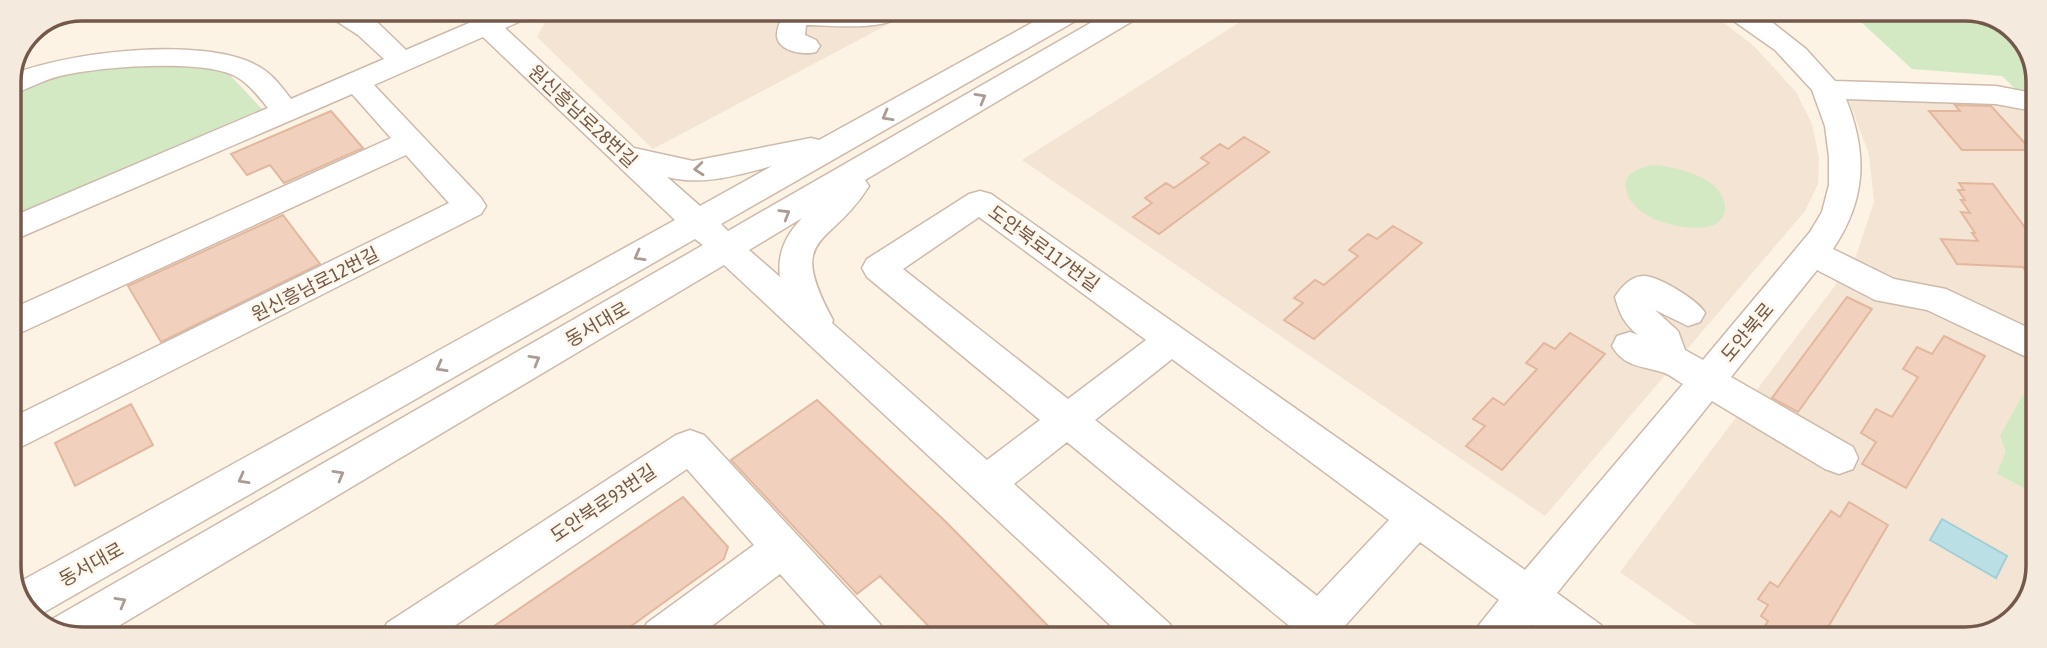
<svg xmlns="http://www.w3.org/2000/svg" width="2047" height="648" font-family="'Asap Condensed','Noto Sans KR',sans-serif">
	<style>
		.residential { fill: #f3e4d3 }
		.green { fill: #d3e9c3 }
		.water { fill: #badfe5; stroke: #a0cfd6; stroke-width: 2 }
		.building { fill: #f1d1bd; stroke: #e3b79e; stroke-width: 2 }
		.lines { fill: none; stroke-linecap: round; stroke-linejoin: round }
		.minor-casing { stroke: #cdbaab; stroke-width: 3 }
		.minor { fill: #fff; fill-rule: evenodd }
		.oneway { stroke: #ac9b92 }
		.labels { text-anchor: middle; stroke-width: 5; stroke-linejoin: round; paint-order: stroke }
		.street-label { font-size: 19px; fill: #74594a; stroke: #fff7eb }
		.rim { fill: none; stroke: #74594a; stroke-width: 3.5 }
	</style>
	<rect width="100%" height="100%" fill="#fcf3e5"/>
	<path class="residential" d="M535,9L915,10L653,149L537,37L547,19Z
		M1259,10L1701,11L1719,19L1754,46L1796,92L1812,124L1819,158L1818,184L1805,211L1545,516L1022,160Z
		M1864,98L1989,103L2038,115L2035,188L2037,196L2036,586L2009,624L1966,639H1716L1620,572L1855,259L1874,202L1869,154L1849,101Z"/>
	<path class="green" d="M1849,11H1985L2023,37L2038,76V111L2002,76L1912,69Z
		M115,64L210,67L230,75L262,109L22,212L9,188V90L40,78Z
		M1655,165C1677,167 1724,178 1725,207C1726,240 1666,226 1650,217C1640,211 1628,202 1626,189C1622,172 1642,167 1655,165Z
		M2022,396H2037L2036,494L1997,474L2006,451L2000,436Z"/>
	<path class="water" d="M1942,519L2007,556L1996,578L1930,540Z"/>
	<path class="building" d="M1955,105L1991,106L2031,150H1962L1929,111H1960Z
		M331,111L363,148L284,183L270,165L247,175L231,154Z
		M1244,137L1269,152L1159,234L1133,217L1152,203L1145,198L1166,183L1174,188L1209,163L1201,158L1220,144L1228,149Z
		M1959,183L1993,184L2037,244V287L2023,267L1957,264L1941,239L1978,241L1972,233H1975L1961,212L1970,213L1961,200H1965L1958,190H1964Z
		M283,215L320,264L161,342L128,286Z
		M1393,226L1422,243L1314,339L1284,320L1303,303L1294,298L1315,280L1324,285L1358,256L1349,250L1368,234L1377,239Z
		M1847,297L1872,309L1798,412L1772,398Z
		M1570,333L1605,354L1502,470L1466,446L1485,426L1473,419L1493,398L1504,405L1537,369L1526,363L1544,343L1555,349Z
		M1944,336L1985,356L1906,488L1862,464L1876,442L1861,433L1876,409L1892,417L1918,377L1903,369L1917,347L1932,354Z
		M817,400L946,522L1060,638H940L880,576L857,594L731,460Z
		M131,404L153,445L75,486L55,443Z
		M683,497L728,547L724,559L616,637H478Z
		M1849,502L1888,525L1821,639H1757L1768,621L1761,616L1768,605L1758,599L1770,582L1778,587L1831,511L1840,517Z"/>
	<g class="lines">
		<g class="minor-casing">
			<path id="minor" d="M323,9H355L378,23L406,50L469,23L456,9H485L490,14L502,9H538L534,15L505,28L634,148L693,161L811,138L819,140L1055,10H1088L1084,16L721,224L728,231L1113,10H1145L1141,16L865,180L869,186C830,249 785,232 833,320L832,323L987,460L1040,420L867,277L862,268L867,259L969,194L980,191L991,194L1525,570L1683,384C1676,380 1669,374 1662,372C1642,366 1624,367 1612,346L1617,336L1630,332L1638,335C1624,323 1620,315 1615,297C1621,287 1632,275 1645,276C1660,277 1699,301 1705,313L1700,322L1688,326L1655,310L1678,331L1685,350L1703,360L1810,232L1822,212L1829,185V157L1825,126L1812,90L1775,50L1728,17L1724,11L1759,12L1806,49L1835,81L1996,86L2038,94V112L1996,104L1846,99C1868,154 1866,200 1833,249L1894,279L1946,289L2037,332V362L1927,310L1875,300L1817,270L1731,377L1853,447L1858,458L1853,469L1839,474L1825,469L1712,401L1557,593L1601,625L1608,639H1551L1532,625L1521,639H1472L1479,625L1499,600L1420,542L1334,638H1304L1067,442L1014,484L1170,624L1177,638H1124L724,265L100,637H62L45,625L47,622L703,245L695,239L34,618L24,611L14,585L675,220L483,37L374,85L481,198L486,206L481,214L9,453V419L449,203L406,155L9,338V310L391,138L352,94L9,242V218L268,108C258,96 248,82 233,75C196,59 99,67 60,76C42,80 27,90 9,95L11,75C67,52 201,36 256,65C271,72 281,86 291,99L384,59L358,35L327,15ZM772,166L700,206L667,177C702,186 738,175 772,166ZM979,217L1146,340L1068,399L903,269ZM802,218C786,235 777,253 780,277L749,250ZM1172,359L1389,520L1317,596L1095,420Z
				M785,10H908C892,33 832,25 806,25L805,35L816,40L820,46L816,52C804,55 780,52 777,37C776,28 782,19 785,10Z
				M690,430L704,435L880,624L887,638H837L780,574L696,638L640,637L647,623L754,545L687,469L438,637H380L387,623L676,435Z"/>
		</g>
		<use href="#minor" class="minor"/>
	</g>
	<defs><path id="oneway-chevron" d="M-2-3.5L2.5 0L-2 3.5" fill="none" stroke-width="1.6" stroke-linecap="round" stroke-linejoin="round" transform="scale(1.75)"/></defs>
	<g class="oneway">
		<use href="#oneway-chevron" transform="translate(981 98) rotate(-30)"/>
		<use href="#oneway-chevron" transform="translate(887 116) rotate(151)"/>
		<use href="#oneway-chevron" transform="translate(699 169) rotate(175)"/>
		<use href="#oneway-chevron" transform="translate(785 214) rotate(-31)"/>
		<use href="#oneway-chevron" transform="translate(639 256) rotate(151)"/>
		<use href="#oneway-chevron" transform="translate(535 360) rotate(-30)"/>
		<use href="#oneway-chevron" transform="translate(441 367) rotate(151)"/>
		<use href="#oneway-chevron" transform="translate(339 475) rotate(-30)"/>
		<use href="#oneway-chevron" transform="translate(243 479) rotate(151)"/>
		<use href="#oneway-chevron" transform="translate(121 602) rotate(-30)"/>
	</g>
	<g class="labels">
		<g class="street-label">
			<text transform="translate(583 116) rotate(43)" y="7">원신흥남로28번길</text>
			<text transform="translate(1044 248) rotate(36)" y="7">도안북로117번길</text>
			<text transform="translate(315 284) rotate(-27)" y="7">원신흥남로12번길</text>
			<text transform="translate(597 324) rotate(-30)" y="7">동서대로</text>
			<text transform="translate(1747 332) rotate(-50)" y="7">도안북로</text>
			<text transform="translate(603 503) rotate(-34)" y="7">도안북로93번길</text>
			<text transform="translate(91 564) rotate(-29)" y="7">동서대로</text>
		</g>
	</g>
	<path d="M0 0H2047V648H0ZM82 21H1965A61 61 0 0 1 2026 82V566A61 61 0 0 1 1965 627H82A61 61 0 0 1 21 566V82A61 61 0 0 1 82 21Z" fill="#f4eade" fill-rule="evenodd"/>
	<path class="rim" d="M82 21H1965A61 61 0 0 1 2026 82V566A61 61 0 0 1 1965 627H82A61 61 0 0 1 21 566V82A61 61 0 0 1 82 21Z"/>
</svg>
